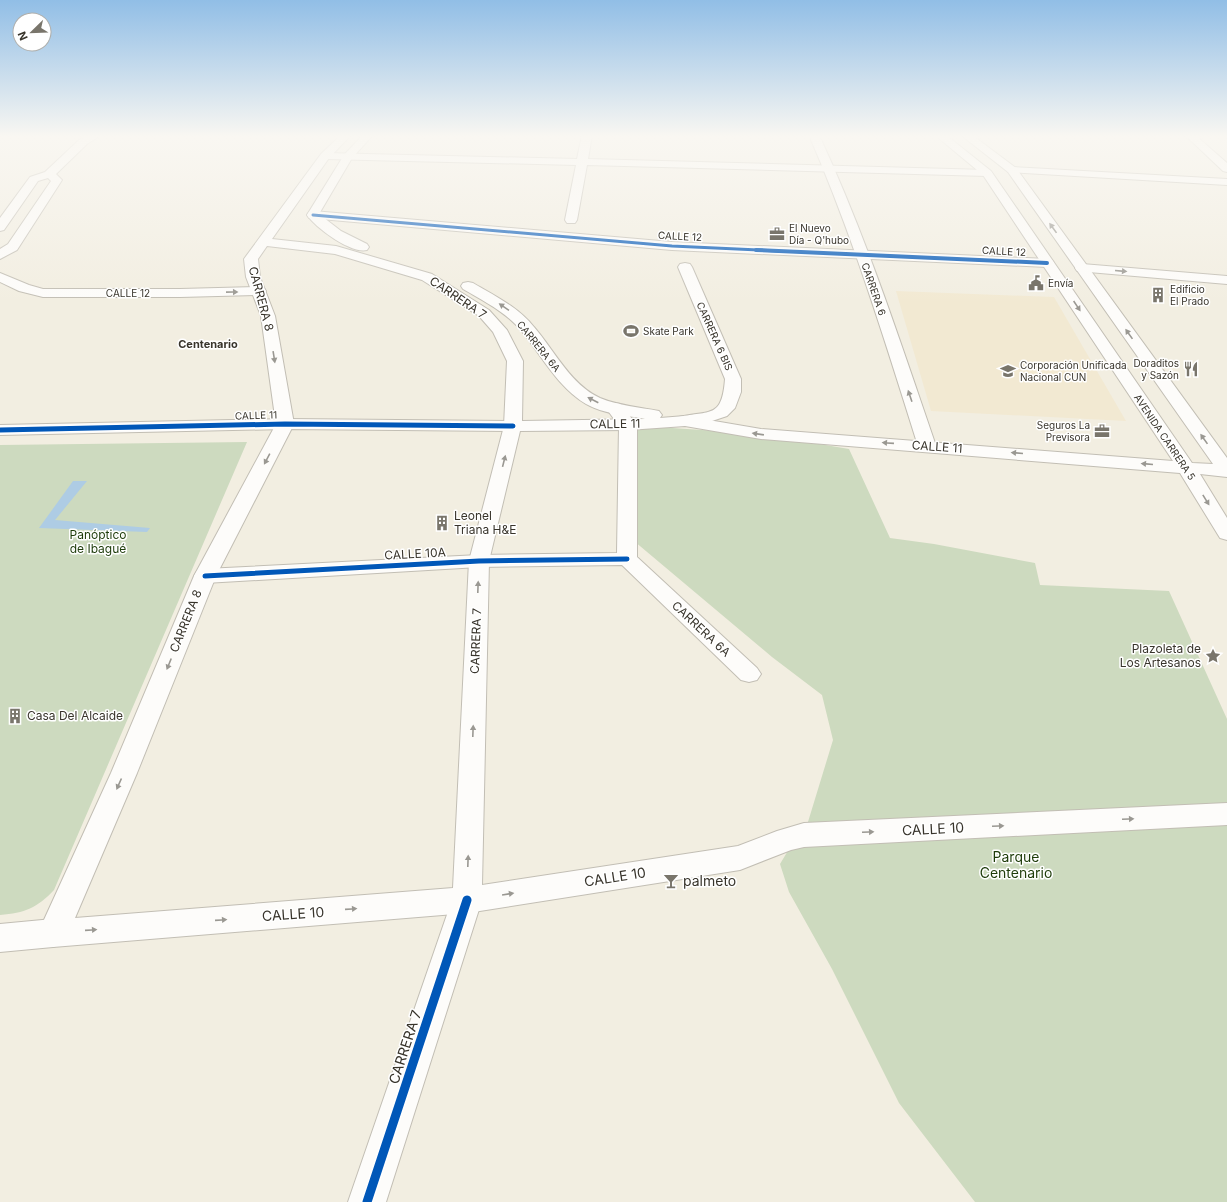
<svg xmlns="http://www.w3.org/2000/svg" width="1227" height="1202" font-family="Inter,sans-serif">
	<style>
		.built { fill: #f2e9d2 }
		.green { fill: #cddabf }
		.water { fill: #aecce4 }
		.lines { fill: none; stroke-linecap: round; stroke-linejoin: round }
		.minor-casing { stroke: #c2beb4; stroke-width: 2 }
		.tertiary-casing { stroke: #c2beb4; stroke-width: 2 }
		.secondary-casing { stroke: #c2beb4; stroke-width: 2 }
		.minor { fill: #fdfcfa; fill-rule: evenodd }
		.tertiary { fill: #fdfcfa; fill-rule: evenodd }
		.secondary { fill: #fdfcfa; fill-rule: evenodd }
		.cycleway-far3-casing { stroke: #fff; stroke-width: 4.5 }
		.cycleway-far2-casing { stroke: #fff; stroke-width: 5.5 }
		.cycleway-far1-casing { stroke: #fff; stroke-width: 7 }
		.cycleway-casing { stroke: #fff; stroke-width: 12 }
		.cycleway-far3 { stroke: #0057b8; stroke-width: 3 }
		.cycleway-far2 { stroke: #0057b8; stroke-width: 4 }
		.cycleway-far1 { stroke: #0057b8; stroke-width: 5 }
		.cycleway { stroke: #0057b8; stroke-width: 9 }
		.oneway { fill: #9a9892 }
		.labels { text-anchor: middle; stroke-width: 3; stroke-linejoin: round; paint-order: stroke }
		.far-poi-label { font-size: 10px; fill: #38342b; stroke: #fff; text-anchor: start }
		.far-street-label { font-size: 10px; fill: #38342b; stroke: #fff }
		.far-neighbourhood-label { font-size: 11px; font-weight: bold; fill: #38342b; stroke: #fff }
		.street-label { font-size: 12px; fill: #38342b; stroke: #fff }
		.poi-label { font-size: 12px; fill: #38342b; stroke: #fff; text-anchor: start }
		.park-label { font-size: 12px; fill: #1e3c0a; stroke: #fff }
		.near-street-label { font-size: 14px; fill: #38342b; stroke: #fff }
		.near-park-label { font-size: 14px; fill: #1e3c0a; stroke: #fff }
		.near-poi-label { font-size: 14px; fill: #38342b; stroke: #fff; text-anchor: start }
	</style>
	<rect width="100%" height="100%" fill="#f2eee1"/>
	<path class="built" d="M896,291L1054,297L1126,421L931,411Z"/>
	<path class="green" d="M628,425L761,434L849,449L890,538L934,544L1035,563L1040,585L1169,591L1227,719V1202H975L899,1103L832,969L789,892L780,864L792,844L804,835L833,740L822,695L772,657L634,541Z
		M247,442L54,890C37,908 25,913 0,915V445Z"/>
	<path class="water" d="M73,481H87L55,520L150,528L147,532L39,528Z"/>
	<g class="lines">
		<g class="minor-casing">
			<path id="minor" d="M89,135H101L87,144L56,174L62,180L17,250L0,259V249L8,244L51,181L48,178L38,181L4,230L0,231V218L30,177L45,172L79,140Z
				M582,135H592L588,159L987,170L992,173L987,176L587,165L577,220L575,223H567L565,220L576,165L325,159L320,156L325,153L577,159Z
				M1012,167L1227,179V185L1008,172L1007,170L1008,168Z
				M313,211L672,242L1047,259L1052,260L1054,263L1052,266L1047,267L672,250L309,218L307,215L309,212Z
				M685,263L690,264L692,267L741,379V392L735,408L727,416L706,423L685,426L679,425L676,421L679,417C710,410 722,419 725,379L678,267L680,264Z
				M1082,264L1227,276V284L1077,271L1075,268L1077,265Z
				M614,403L620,404L637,425V557L757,668L761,674L757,680L749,682L741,680L622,565L479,567L205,583L197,581L194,576L197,571L205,569L479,555L617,553L619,426L606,408L608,404Z
				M285,419L513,421L519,422L522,426L519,430L513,431L285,429L0,435V425Z
				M53,919L64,923L68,933L64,943L53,947L0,952V924Z"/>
		</g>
		<g class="tertiary-casing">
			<path id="tertiary" d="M809,135H819C866,236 900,341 936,446L933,450L927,451L921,450L918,446C885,341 853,236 809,135Z
				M1185,135H1195L1227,163V172L1223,171Z
				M0,273L29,285L43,289H180L259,287L264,288L266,291L264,294L259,295L180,297H43L19,291L0,282Z
				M467,887L478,891L482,900L386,1202H348L452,900L456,891Z"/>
		</g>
		<g class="secondary-casing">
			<path id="secondary" d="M341,135H351L329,158L272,239L336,246L432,274L489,310L507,330L523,361L522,421L645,419C626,415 603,414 586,404C558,387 543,358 524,334C508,313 485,302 463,289L461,286L463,283L468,282L473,283C495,296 518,307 534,327C554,350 571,385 600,398C619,406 639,407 659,411L662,415L660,418L685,416L761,429L1173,461L983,175L935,135H946L991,171L1192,463L1213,464L1008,172L961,135H972L1016,168L1227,458V477L1200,474L1227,518V540L1220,538L1180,473L761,439L685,426L628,430L520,431L489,561L482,885L738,846L777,831L804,823L1227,803V825L804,847L791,850L740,870L467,913L53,947L42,943L38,933L111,773L194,576L276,424L261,316L246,277L244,259L321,154ZM267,246L335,254L422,280L479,316L493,332L507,361L504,426L469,561L453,888L75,918L137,773L216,576L294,424L275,316L260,277L258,259Z
				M363,135H373L352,158L319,214L341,231L367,244L369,247L367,250C351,254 316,228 307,215L344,155Z"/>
		</g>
		<use href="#minor" class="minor"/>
		<use href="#tertiary" class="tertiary"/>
		<use href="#secondary" class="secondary"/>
		<g class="cycleway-far3-casing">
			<path id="cycleway-far3" d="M313,215L672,246L778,251"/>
		</g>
		<g class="cycleway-far2-casing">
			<path id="cycleway-far2" d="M756,250L1047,263"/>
		</g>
		<g class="cycleway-far1-casing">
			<path id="cycleway-far1" d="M0,430L285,424L513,426
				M205,576L479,561L627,559"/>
		</g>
		<g class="cycleway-casing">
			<path id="cycleway" d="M367,1202L467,900"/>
		</g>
		<use href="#cycleway-far3" class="cycleway-far3"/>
		<use href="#cycleway-far2" class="cycleway-far2"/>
		<use href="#cycleway-far1" class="cycleway-far1"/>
		<use href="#cycleway" class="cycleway"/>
	</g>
	<defs><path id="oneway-solid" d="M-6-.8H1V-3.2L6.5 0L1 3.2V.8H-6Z"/></defs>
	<g class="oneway">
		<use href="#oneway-solid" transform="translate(1053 228) rotate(-126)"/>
		<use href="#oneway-solid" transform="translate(1121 271) rotate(5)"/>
		<use href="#oneway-solid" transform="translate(232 292) rotate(-1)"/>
		<use href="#oneway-solid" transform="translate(1077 306) rotate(56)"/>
		<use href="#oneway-solid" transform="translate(504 307) rotate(-146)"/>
		<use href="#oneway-solid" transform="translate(1129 334) rotate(-125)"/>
		<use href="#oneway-solid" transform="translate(274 357) rotate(81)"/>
		<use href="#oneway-solid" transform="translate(910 396) rotate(-109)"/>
		<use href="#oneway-solid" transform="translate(593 400) rotate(-153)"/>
		<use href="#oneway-solid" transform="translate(758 434) rotate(-172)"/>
		<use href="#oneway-solid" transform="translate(1204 439) rotate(-125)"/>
		<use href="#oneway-solid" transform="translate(888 443) rotate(-176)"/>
		<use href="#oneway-solid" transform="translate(1017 453) rotate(-175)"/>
		<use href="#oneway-solid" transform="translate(267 459) rotate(118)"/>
		<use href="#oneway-solid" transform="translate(504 461) rotate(-76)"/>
		<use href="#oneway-solid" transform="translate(1147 464) rotate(-175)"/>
		<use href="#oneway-solid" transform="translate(1206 500) rotate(58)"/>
		<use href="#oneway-solid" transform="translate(478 587) rotate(-88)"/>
		<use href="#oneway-solid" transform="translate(169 664) rotate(112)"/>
		<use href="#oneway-solid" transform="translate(473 731) rotate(-88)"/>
		<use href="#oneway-solid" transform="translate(119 784) rotate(114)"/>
		<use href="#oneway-solid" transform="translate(1128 819) rotate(-3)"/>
		<use href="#oneway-solid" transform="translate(998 826) rotate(-3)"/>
		<use href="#oneway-solid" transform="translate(868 832) rotate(-3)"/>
		<use href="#oneway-solid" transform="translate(468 861) rotate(-88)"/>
		<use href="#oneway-solid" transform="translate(508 894) rotate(-9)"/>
		<use href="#oneway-solid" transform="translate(351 909) rotate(-4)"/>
		<use href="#oneway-solid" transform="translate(221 920) rotate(-4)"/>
		<use href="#oneway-solid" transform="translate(91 930) rotate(-4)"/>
	</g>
	<linearGradient id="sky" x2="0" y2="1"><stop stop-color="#91bee6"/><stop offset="0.45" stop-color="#f9f7f2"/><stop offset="1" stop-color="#f9f7f2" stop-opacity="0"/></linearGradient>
	<rect width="1227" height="303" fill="url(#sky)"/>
	<defs>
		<g id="office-bare" transform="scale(1.2)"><path d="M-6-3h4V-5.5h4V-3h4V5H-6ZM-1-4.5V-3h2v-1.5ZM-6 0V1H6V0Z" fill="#79756b" stroke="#fff" stroke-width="2.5" paint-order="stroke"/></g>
		<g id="civic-bare" transform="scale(1.2)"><path d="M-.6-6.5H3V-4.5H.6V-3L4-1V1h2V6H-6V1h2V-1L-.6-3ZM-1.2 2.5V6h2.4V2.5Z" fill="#79756b" stroke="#fff" stroke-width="2.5" paint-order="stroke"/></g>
		<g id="building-bare" transform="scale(1.2)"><path d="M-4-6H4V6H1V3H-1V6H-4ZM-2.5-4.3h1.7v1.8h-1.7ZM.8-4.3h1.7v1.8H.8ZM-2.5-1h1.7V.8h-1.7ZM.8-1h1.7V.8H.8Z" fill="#79756b" stroke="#fff" stroke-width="2.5" paint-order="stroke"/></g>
		<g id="stadium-bare" transform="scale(1.2)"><path d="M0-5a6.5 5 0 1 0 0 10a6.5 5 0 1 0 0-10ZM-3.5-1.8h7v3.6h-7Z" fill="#79756b" stroke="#fff" stroke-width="2.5" paint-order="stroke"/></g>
		<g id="restaurant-bare" transform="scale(1.2)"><path d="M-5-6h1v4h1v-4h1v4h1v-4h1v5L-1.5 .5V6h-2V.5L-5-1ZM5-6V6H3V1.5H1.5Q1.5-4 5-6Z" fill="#79756b" stroke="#fff" stroke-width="2.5" paint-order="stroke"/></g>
		<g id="university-bare" transform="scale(1.2)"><path d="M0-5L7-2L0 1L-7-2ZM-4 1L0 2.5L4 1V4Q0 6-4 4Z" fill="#79756b" stroke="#fff" stroke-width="2.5" paint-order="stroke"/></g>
		<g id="sight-bare" transform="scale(1.2)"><path d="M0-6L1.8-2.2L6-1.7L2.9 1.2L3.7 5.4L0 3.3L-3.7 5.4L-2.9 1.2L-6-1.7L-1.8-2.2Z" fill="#79756b" stroke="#fff" stroke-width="2.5" paint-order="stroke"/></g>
		<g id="bar-bare" transform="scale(1.2)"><path d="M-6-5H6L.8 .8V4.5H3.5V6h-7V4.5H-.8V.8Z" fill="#79756b" stroke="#fff" stroke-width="2.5" paint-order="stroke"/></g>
	</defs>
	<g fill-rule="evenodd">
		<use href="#office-bare" x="777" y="234"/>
		<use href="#civic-bare" x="1036" y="283"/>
		<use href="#building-bare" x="1158" y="295"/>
		<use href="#stadium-bare" x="631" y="331"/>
		<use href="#restaurant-bare" x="1191" y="369"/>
		<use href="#university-bare" x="1008" y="371"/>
		<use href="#office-bare" x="1102" y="431"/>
		<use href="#building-bare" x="442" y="523"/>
		<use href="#sight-bare" x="1213" y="656"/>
		<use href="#building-bare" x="15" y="716"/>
		<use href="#bar-bare" x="671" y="881"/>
	</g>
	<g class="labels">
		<g class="far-poi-label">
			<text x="789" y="232">El Nuevo<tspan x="789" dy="12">Día - Q'hubo</tspan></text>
			<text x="1048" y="287">Envía</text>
			<text x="1170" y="293">Edificio<tspan x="1170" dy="12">El Prado</tspan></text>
			<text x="643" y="335">Skate Park</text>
			<text x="1179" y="367" text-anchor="end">Doraditos<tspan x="1179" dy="12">y Sazón</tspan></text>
			<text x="1020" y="369">Corporación Unificada<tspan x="1020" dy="12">Nacional CUN</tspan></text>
			<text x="1090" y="429" text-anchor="end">Seguros La<tspan x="1090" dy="12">Previsora</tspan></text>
		</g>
		<g class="far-street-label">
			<text transform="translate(680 236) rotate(3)" y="4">CALLE 12</text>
			<text transform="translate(1004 251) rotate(3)" y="4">CALLE 12</text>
			<text transform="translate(874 289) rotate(71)" y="4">CARRERA 6</text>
			<text x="128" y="297">CALLE 12</text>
			<text transform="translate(715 336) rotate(66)" y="4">CARRERA 6 BIS</text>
			<text transform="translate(539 346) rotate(51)" y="4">CARRERA 6A</text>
			<text transform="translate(256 415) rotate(-2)" y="4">CALLE 11</text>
			<text transform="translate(1165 437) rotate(56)" y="4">AVENIDA CARRERA 5</text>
		</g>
		<g class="far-neighbourhood-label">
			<text x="208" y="348">Centenario</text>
		</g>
		<g class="street-label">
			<text transform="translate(458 298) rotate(34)" y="4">CARRERA 7</text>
			<text transform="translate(261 299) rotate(75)" y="4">CARRERA 8</text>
			<text transform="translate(615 424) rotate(-1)" y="4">CALLE 11</text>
			<text transform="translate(937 447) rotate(4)" y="4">CALLE 11</text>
			<text transform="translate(415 554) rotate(-3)" y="4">CALLE 10A</text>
			<text transform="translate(186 621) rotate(-68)" y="4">CARRERA 8</text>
			<text transform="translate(701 629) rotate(43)" y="4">CARRERA 6A</text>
			<text transform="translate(476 641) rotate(-88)" y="4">CARRERA 7</text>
		</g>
		<g class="poi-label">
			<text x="454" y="520">Leonel<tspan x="454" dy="14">Triana H&amp;E</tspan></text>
			<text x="1201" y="653" text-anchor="end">Plazoleta de<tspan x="1201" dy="14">Los Artesanos</tspan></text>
			<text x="27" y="720">Casa Del Alcaide</text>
		</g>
		<g class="park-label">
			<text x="98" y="539">Panóptico<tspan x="98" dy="14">de Ibagué</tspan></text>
		</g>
		<g class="near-street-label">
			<text transform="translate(933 829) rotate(-3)" y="5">CALLE 10</text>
			<text transform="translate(615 877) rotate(-9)" y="5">CALLE 10</text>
			<text transform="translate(293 914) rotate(-4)" y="5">CALLE 10</text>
			<text transform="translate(405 1047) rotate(-72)" y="5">CARRERA 7</text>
		</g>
		<g class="near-park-label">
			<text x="1016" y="862">Parque<tspan x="1016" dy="16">Centenario</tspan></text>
		</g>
		<g class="near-poi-label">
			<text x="683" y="886">palmeto</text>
		</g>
	</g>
	<g transform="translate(32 32) rotate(247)"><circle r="19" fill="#ffffff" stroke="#afaeaa"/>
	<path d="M0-3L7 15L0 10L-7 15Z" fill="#79756b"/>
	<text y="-6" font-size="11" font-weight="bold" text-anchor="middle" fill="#38342b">N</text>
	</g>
</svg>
